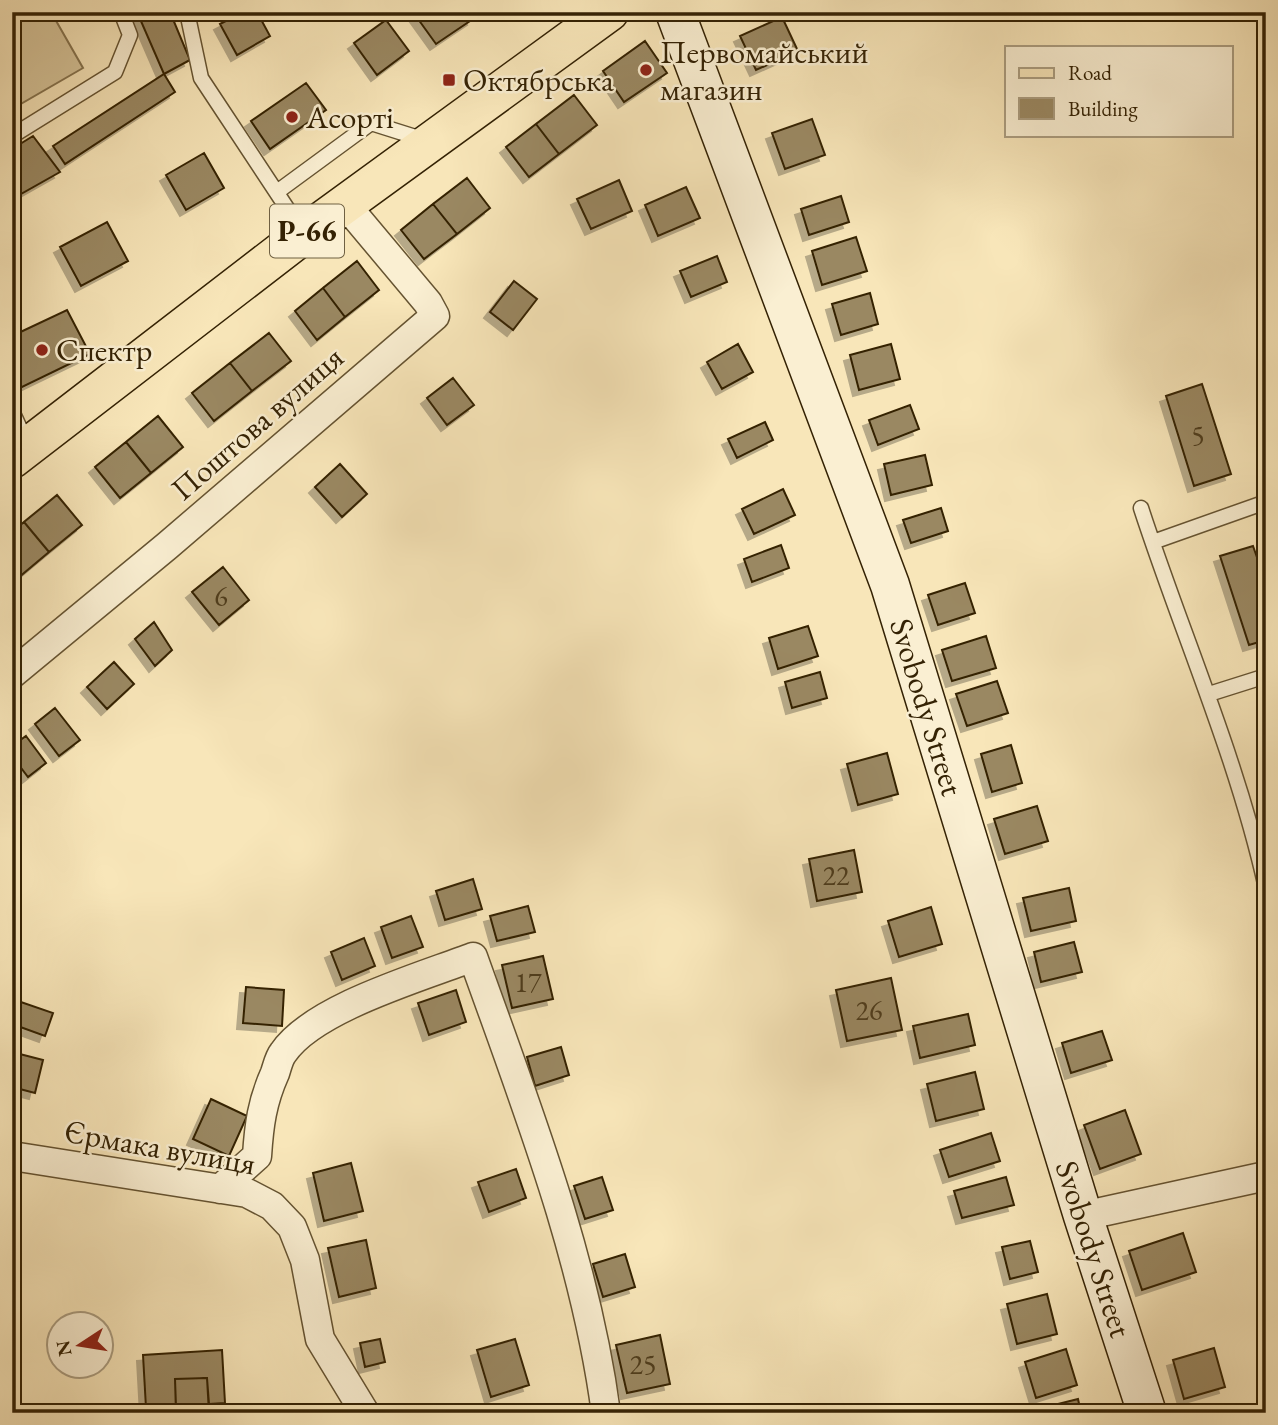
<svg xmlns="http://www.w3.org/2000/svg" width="1278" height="1425" font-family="'EB Garamond',serif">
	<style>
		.green { fill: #d7c59a; stroke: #86744f; stroke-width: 2 }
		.building { fill: #9a8862; stroke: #342204; stroke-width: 2; filter: url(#shadow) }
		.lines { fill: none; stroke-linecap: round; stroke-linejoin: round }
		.lane-casing { stroke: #655331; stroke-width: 17 }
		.street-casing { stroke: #655331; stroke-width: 31 }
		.secondary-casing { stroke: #342204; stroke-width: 41 }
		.primary-casing { stroke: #342204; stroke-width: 41 }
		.lane { stroke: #faefd2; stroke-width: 14 }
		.street { stroke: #faefd2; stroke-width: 28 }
		.secondary { stroke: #faefd2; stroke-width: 38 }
		.primary { stroke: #f8e6b9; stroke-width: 38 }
		.poi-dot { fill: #8f2418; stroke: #faefd2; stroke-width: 2.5 }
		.labels { text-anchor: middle; stroke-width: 5; stroke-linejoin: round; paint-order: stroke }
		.number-label { font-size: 28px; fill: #4e3c1c }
		.shield { fill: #faefd2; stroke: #6f6042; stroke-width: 2 }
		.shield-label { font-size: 30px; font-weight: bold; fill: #342204 }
		.poi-label { font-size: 32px; fill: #342204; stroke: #faefd2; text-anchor: start }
		.street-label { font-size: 32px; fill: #342204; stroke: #faefd2 }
	</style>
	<defs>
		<filter id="shadow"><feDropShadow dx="-6" dy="6" stdDeviation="0" flood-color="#0004"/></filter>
	</defs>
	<rect width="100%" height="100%" fill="#f8e6b9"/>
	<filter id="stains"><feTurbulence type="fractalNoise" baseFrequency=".00286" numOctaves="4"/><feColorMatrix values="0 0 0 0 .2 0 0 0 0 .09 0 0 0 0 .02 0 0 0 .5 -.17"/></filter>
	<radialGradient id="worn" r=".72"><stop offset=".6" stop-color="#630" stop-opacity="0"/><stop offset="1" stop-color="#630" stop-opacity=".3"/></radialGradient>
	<path class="green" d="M36,12H51L83,68L12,109V26Z"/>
	<path class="building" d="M137,12H170L190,60L164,74Z
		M243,12H257L270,36L237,55L220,24Z
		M413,12H468L473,19L436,44Z
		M782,17L798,51L756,70L740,36Z
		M386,20L409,51L377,75L354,43Z
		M645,41L667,73L624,102L603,71Z
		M164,74L175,92L65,164L53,146Z
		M306,83L326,110L270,149L251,121Z
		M574,95L597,125L559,154L536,124Z
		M812,119L825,155L785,169L772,133Z
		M536,124L559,154L529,177L506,147Z
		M33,136L60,172L12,199V149Z
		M204,153L224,188L186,210L166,175Z
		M467,178L490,208L457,234L433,204Z
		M619,180L632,211L591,229L577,199Z
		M686,187L700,218L658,236L645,205Z
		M841,196L849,222L809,235L801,209Z
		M433,204L457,234L424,259L401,230Z
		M107,222L128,261L81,286L60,247Z
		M856,237L867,271L822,285L812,251Z
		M717,256L727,282L691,297L680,271Z
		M357,261L379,290L345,317L323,288Z
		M514,281L537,299L513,330L490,312Z
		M323,288L345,317L317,340L295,311Z
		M870,293L878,324L841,335L832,304Z
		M67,310L90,354L20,388L12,373V336Z
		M269,333L291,361L252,391L230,363Z
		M738,344L753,372L722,389L707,362Z
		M891,344L900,379L859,390L850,355Z
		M230,363L252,391L214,421L192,393Z
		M453,378L474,405L447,425L427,398Z
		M1202,384L1231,474L1194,486L1166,396Z
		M910,405L919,429L878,445L869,420Z
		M158,416L183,447L151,473L126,442Z
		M765,422L773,440L737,458L728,439Z
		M126,442L151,473L120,498L95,467Z
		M925,455L932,485L891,495L884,464Z
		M340,464L367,494L342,517L315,487Z
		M783,489L795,515L754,534L742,509Z
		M57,495L82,525L49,552L24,522Z
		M941,508L948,531L911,543L903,520Z
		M24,522L49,552L18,578L12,571V532Z
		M781,545L789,568L752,582L744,559Z
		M1253,546L1266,583V640L1249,645L1220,556Z
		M223,567L249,600L219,625L192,592Z
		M965,583L975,613L938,625L928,595Z
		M154,622L172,650L155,666L135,639Z
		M808,626L818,656L778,669L769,638Z
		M986,636L996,668L952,681L942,650Z
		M114,662L134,684L107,709L87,687Z
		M820,672L827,698L792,708L785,682Z
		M997,681L1008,713L967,726L956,694Z
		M55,708L80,740L59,756L35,724Z
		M26,736L46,763L28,777L12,756V746Z
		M1011,745L1022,783L992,792L981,754Z
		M887,753L898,794L858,805L847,764Z
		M1037,806L1048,841L1005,854L994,819Z
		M854,850L862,892L817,901L809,859Z
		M473,879L482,909L445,920L436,891Z
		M1069,888L1076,921L1031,931L1023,898Z
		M528,906L535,932L497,941L490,916Z
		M931,907L942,944L899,957L888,921Z
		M411,916L423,947L392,958L381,927Z
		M364,938L375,966L342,980L331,952Z
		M1074,942L1082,972L1041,982L1034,952Z
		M543,956L553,999L512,1008L502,965Z
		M891,978L902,1030L847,1041L836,990Z
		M246,987L284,990L282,1026L243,1023Z
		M456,990L466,1022L429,1035L418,1003Z
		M15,1000L53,1013L45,1036L12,1024V1008Z
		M968,1014L975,1045L920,1058L913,1026Z
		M1102,1031L1112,1060L1071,1073L1062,1043Z
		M561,1047L569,1075L535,1086L527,1057Z
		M12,1052L43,1060L35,1093L12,1087Z
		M975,1072L984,1109L936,1121L927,1084Z
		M211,1099L247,1116L229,1156L193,1139Z
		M1125,1110L1141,1154L1100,1169L1084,1125Z
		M991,1133L1000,1161L949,1177L940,1150Z
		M351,1163L363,1211L324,1221L313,1173Z
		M516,1169L526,1198L489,1212L478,1182Z
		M602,1177L613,1210L585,1219L574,1186Z
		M1006,1177L1014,1205L962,1218L954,1191Z
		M1183,1233L1196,1272L1142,1290L1129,1251Z
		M366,1240L376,1288L339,1297L328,1248Z
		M1030,1241L1038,1272L1010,1279L1002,1247Z
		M625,1254L635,1287L603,1297L593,1264Z
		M1047,1294L1057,1334L1017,1344L1007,1304Z
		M660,1335L670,1384L627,1393L616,1345Z
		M380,1339L385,1362L365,1367L360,1343Z
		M515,1339L529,1385L491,1397L477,1350Z
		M1214,1348L1225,1387L1184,1399L1173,1360Z
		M1066,1349L1077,1385L1036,1398L1025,1362Z
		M222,1350L225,1403L209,1404L207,1378L175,1379L176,1406L146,1408L143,1355Z
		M207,1378L209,1413H176L175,1379Z
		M1078,1399L1081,1413L1026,1412Z"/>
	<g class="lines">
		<g class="lane-casing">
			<path id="lane" d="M187,12L201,78L304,234
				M12,136L115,72L130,35L121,12
				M277,192L371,123L425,140
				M12,411L28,446
				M1141,508C1182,634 1237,757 1266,888
				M1153,542L1266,502
				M1209,694L1266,676"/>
		</g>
		<g class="street-casing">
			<path id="street" d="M12,674L167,546L435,316L428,303L345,204
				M12,1156L247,1193L272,1206L292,1227L305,1260L320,1339L365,1413
				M220,1189L257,1156C259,1125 262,1102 275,1073C277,1067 279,1058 283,1053C313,1008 421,977 473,957C526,1106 585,1255 606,1413
				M1083,1216L1266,1176"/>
		</g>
		<g class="secondary-casing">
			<path id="secondary" d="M675,12L890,585L1083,1216L1147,1413"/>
		</g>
		<g class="primary-casing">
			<path id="primary" d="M12,459L304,234L609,12"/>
		</g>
		<use href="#lane" class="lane"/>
		<use href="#street" class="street"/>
		<use href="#secondary" class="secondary"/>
		<use href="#primary" class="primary"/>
	</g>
	<g class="poi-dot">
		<circle cx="646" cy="70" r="7"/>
		<rect x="442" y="73" width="14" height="14" rx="3.5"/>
		<circle cx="292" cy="117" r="7"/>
		<circle cx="42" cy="350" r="7"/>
	</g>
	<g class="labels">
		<g class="number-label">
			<text x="1198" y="445">5</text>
			<text x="221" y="606">6</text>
			<text x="836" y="885">22</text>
			<text x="528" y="992">17</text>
			<text x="869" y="1020">26</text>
			<text x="643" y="1374">25</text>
		</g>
		<rect class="shield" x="270" y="204.5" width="74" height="53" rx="5"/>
		<g class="shield-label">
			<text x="307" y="241">Р-66</text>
		</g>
		<g class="poi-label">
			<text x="660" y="63">Первомайський<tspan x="660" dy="37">магазин</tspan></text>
			<text x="463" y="91">Октябрська</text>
			<text x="306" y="128">Асорті</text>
			<text x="56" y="361">Спектр</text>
		</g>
		<g class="street-label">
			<text transform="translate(257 423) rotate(-41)" y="11">Поштова вулиця</text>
			<text transform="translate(927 707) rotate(73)" y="11">Svobody Street</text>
			<text transform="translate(160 1147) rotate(10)" y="11">Єрмака вулиця</text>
			<text transform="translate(1094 1249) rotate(72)" y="11">Svobody Street</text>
		</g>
	</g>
	<rect width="1278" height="1425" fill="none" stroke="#f8e6b9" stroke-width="42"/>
	<rect x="14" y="14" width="1250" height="1397" fill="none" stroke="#342204" stroke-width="3.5"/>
	<rect x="21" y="21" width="1236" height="1383" fill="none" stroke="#342204" stroke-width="2"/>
	<rect x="1005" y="46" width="228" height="91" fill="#faefd2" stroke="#ab9d80" stroke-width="2"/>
	<rect x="1019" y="68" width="35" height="10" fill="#f8e6b9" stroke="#ab9d80" stroke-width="2"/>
	<text x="1068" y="80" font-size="21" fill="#342204">Road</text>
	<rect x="1019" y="98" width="35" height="21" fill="#9a8862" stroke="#ab9d80" stroke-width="2"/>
	<text x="1068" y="116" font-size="21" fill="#342204">Building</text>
	<g transform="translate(80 1345) rotate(258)"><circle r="33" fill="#faefd2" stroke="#ab9d80" stroke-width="2"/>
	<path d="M0-5L12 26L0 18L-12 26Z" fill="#8f2418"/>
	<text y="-10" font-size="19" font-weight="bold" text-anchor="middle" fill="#342204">N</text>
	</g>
	<rect width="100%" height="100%" filter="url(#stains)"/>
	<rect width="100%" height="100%" fill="url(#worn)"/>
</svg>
